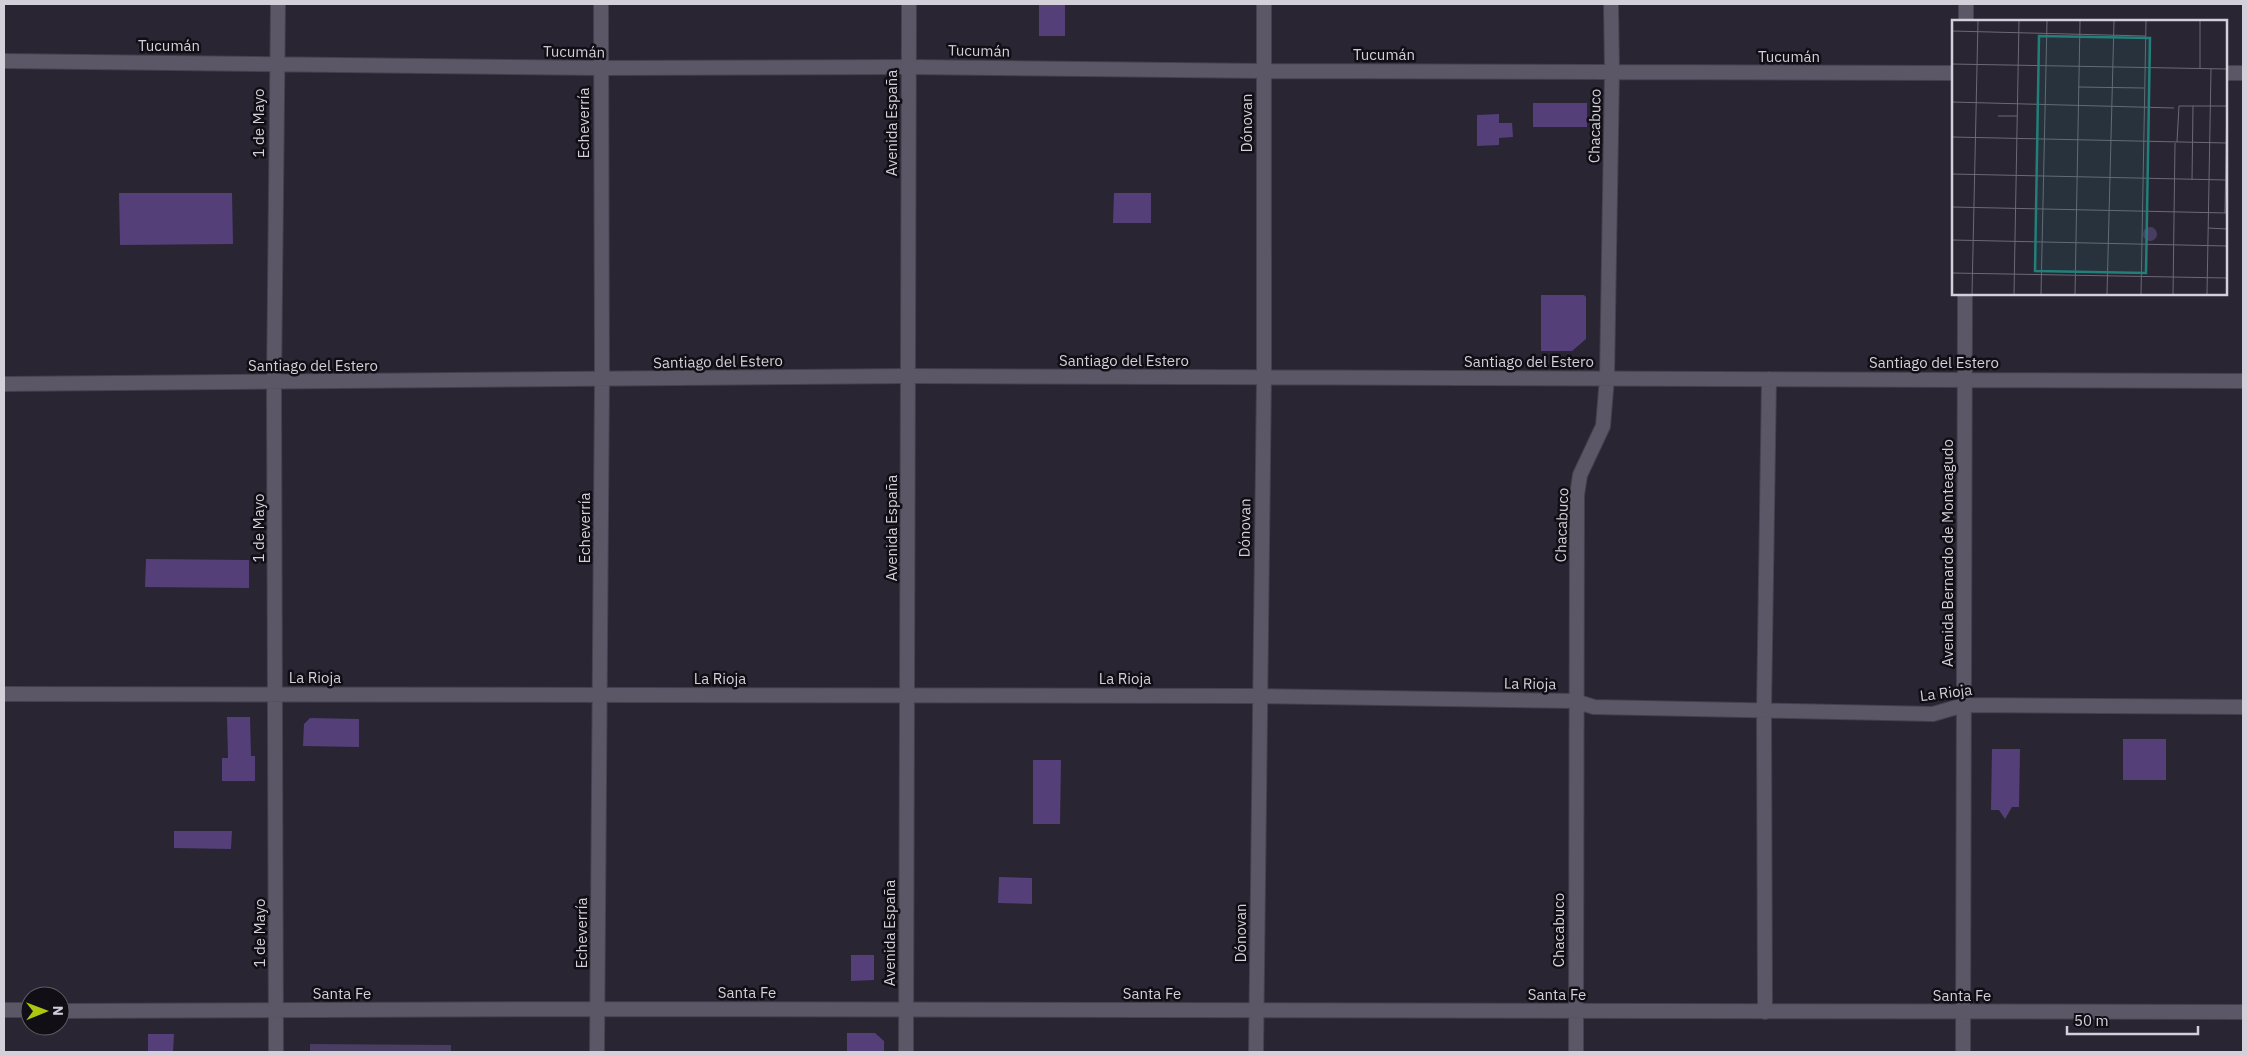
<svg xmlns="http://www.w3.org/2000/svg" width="2247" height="1056" font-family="'IBM Plex Sans',sans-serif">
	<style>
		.green { fill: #493e61 }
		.building { fill: #543f79 }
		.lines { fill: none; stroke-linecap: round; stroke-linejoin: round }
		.minor-casing { stroke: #44404c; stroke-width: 16 }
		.tertiary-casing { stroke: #44404c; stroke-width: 16 }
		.minor { stroke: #5c5767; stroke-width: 14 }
		.tertiary { stroke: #5c5767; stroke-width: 14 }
		.labels { text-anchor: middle; stroke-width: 5; stroke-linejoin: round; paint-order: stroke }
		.street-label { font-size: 15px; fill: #d3d0da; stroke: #110f15 }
		.inset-road { fill: none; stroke: #6d6976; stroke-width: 1 }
		.view { fill: #237f79; fill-opacity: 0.15; stroke: #237f79; stroke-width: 2.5 }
		.inset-edge { fill: none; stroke: #d3d0da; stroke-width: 2.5 }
	</style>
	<rect width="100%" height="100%" fill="#292533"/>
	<path class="green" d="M310,1044L451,1045V1052H310Z"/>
	<path class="building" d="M1039,4H1065V36H1039Z
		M1533,103H1587V127H1533Z
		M1499,114V123H1512L1513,137L1499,138V145L1477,146V115Z
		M119,193H232L233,244L120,245Z
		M1114,193H1151V223H1113Z
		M1541,295H1584L1586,297V339L1572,351H1541Z
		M146,559L249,560V588L145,587Z
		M227,717H250L251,756H255V781H222V758H228Z
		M310,718L359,719V747L303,746L304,724Z
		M2123,739H2166V780H2123Z
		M1992,749H2020L2019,807H2012L2005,819L1999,810H1991Z
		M1033,760H1061L1060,824H1033Z
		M174,831H232L231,849L174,848Z
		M999,877L1032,878V904L998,903Z
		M851,955H874V980L851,981Z
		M847,1033H875L884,1041V1052H847Z
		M148,1034H174L173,1052H148Z"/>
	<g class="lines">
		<g class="minor-casing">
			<path id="minor" d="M1966,21V4
				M4,61L600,68L909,67L1263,71L1953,73
				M2226,73H2243
				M4,384L909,376L2243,381
				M4,694L1259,696L1575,701L1594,707L1933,714L1964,705L2243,707
				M4,1010H30
				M60,1011L598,1009L2243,1012
				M1765,1012L1764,711L1769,379
				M276,1052L274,383L278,4
				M597,1052L602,380L601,4
				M1256,1052L1264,378V4
				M1576,1052L1577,495L1580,475L1603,426L1607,378L1612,72L1611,4
				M1963,1052L1965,294"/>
		</g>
		<g class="tertiary-casing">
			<path id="tertiary" d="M906,1052L909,4"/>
		</g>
		<use href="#minor" class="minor"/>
		<use href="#tertiary" class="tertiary"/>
	</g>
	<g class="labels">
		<g class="street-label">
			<text x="169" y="51">Tucumán</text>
			<text transform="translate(979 51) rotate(1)" y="5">Tucumán</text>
			<text transform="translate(574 52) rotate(1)" y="5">Tucumán</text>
			<text x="1384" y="60">Tucumán</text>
			<text x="1789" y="62">Tucumán</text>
			<text transform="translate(259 123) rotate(-90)" y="5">1 de Mayo</text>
			<text transform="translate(584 123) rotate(-90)" y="5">Echeverría</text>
			<text transform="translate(892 123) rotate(-90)" y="5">Avenida España</text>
			<text transform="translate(1247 123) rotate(-90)" y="5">Dónovan</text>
			<text transform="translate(1595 126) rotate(-89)" y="5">Chacabuco</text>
			<text x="1124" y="366">Santiago del Estero</text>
			<text transform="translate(718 362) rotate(-1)" y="5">Santiago del Estero</text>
			<text x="1529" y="367">Santiago del Estero</text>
			<text x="1934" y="368">Santiago del Estero</text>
			<text x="313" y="371">Santiago del Estero</text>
			<text transform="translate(1562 525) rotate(-88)" y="5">Chacabuco</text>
			<text transform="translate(259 528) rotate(-90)" y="5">1 de Mayo</text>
			<text transform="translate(585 528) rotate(-90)" y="5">Echeverría</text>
			<text transform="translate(892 528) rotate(-90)" y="5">Avenida España</text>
			<text transform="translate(1245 528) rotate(-89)" y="5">Dónovan</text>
			<text transform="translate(1948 553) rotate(-90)" y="5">Avenida Bernardo de Monteagudo</text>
			<text x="315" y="683">La Rioja</text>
			<text x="720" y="684">La Rioja</text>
			<text x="1125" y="684">La Rioja</text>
			<text transform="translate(1530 684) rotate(1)" y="5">La Rioja</text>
			<text transform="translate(1946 693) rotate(-7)" y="5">La Rioja</text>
			<text transform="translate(1559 930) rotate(-90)" y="5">Chacabuco</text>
			<text transform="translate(260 933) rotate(-90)" y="5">1 de Mayo</text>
			<text transform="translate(582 933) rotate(-90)" y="5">Echeverría</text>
			<text transform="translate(890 933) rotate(-90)" y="5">Avenida España</text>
			<text transform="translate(1241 933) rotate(-90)" y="5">Dónovan</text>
			<text x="747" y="998">Santa Fe</text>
			<text x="342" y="999">Santa Fe</text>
			<text x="1152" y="999">Santa Fe</text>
			<text x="1557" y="1000">Santa Fe</text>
			<text x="1962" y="1001">Santa Fe</text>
		</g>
	</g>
	<g transform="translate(1952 20)">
		<rect width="275" height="275" fill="#292533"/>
		<path d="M191 214a7 7 0 1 1 14 0a7 7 0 1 1-14 0Z" fill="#493e61"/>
		<path class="inset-road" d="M0,11L193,16M0,44L275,49M248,49V1M126,67L192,68M0,82L222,88M46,96H65M0,117L275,123M225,122L227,86H275M0,154L275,160M240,160L241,86M0,187L275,193M273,193L275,77M256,208L275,209M0,220L275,226M0,253L275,258M20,274L26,1M62,274L67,1M89,274L95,1M123,274L128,1M155,274L162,1M189,274L194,1M221,274L223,123M255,274L259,49"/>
		<path class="view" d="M87,16L198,18L194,253L83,251Z"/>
		<rect width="275" height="275" class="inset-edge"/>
	</g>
	<rect width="2247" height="1056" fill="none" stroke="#d3d0da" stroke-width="10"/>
	<g transform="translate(45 1011) rotate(89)"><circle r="24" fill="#110f15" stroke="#5f5c64"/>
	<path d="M0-4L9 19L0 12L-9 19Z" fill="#adc60f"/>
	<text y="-8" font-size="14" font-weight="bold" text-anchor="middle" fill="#d3d0da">N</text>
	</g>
	<path d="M2067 1026v8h131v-8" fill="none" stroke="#d3d0da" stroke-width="2.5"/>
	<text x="2074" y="1026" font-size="15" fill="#d3d0da" stroke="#110f15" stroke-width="4" paint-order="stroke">50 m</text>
</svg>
